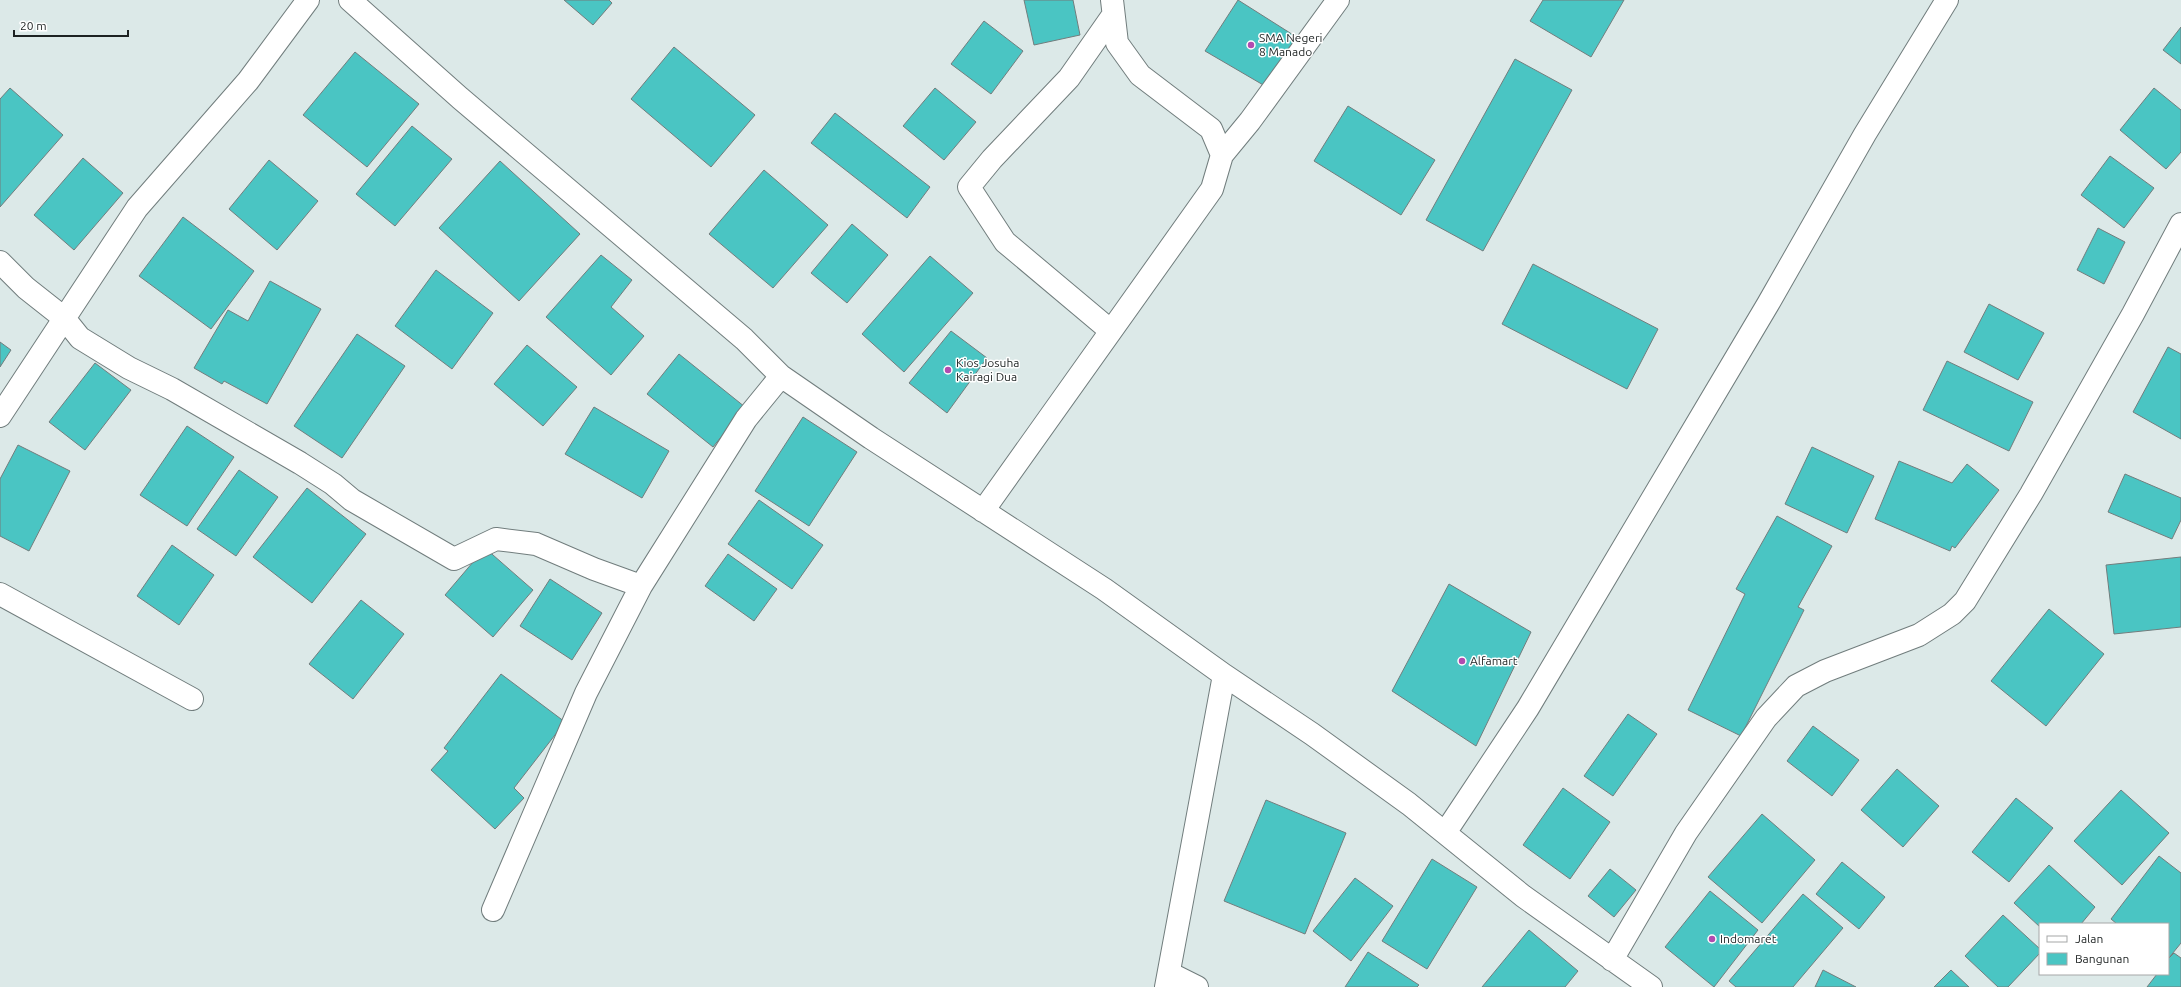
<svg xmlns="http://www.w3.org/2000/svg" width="2181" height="987" font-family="Ubuntu,sans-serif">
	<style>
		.building { fill: #4ac5c3; stroke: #727d7d }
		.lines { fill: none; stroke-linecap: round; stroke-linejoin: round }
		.minor-casing { stroke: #717d7d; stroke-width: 24 }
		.minor { stroke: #fff; stroke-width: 22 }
		.poi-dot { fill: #b14bb0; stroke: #fff; stroke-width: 1.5 }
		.labels { text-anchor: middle; stroke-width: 3; stroke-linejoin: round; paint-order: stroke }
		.poi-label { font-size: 12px; fill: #1d2222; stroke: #fff; text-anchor: start }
	</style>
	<rect width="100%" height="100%" fill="#dce9e8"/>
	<path class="building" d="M564,0H609L612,3L593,25Z
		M1024,0H1073L1080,35L1034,45Z
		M1238,0L1298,38L1265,86L1205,51Z
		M1543,0H1624L1591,57L1530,21Z
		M984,21L1023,51L991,94L951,64Z
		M2181,27V64L2163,50Z
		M674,47L755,115L711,167L631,99Z
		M355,52L419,104L367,167L303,115Z
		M1515,59L1572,90L1483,251L1426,220Z
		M10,88L63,135L0,207V99Z
		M935,88L976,122L944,160L903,126Z
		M2154,88L2181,110V152L2166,169L2120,130Z
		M1348,106L1435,160L1401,215L1314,161Z
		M835,113L930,187L907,218L811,143Z
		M412,126L452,159L395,226L356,194Z
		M2110,156L2154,188L2124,228L2081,195Z
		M83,158L123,193L74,250L34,215Z
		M269,160L318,201L277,250L229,209Z
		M500,161L580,234L519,301L439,228Z
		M764,170L828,225L773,288L709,234Z
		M183,217L254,271L211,329L139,276Z
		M852,224L888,255L847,303L811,273Z
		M2098,228L2125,242L2104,284L2077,270Z
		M601,255L632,280L611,307L644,336L611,375L546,317Z
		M930,256L973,293L904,372L862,334Z
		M1533,264L1658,329L1627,389L1502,324Z
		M436,270L493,313L452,369L395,326Z
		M270,281L321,309L267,404L224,381L222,384L194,368L228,310L248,321Z
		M1989,304L2044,333L2018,380L1964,352Z
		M951,331L987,358L947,413L909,383Z
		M357,334L405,366L342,458L294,426Z
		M0,342L11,350L0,367Z
		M527,345L577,387L543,426L494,384Z
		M2168,347L2181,354V439L2133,412Z
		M679,354L745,407L713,447L647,394Z
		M1947,361L2033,402L2009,451L1923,410Z
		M95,363L131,390L85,450L49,422Z
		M594,407L669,451L642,498L565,454Z
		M803,417L857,452L809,526L755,491Z
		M187,426L234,457L187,526L140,495Z
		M18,445L70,471L29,551L0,536V479Z
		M1812,447L1874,476L1847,533L1785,504Z
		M1899,461L1952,483L1967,464L1999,490L1955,548L1952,546L1950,551L1875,519Z
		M239,470L278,497L236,556L197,529Z
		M2125,474L2181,498V520L2172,539L2108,512Z
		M307,488L366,534L312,603L253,557Z
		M759,500L823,545L792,589L728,544Z
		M1777,516L1832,546L1798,607L1804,610L1741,736L1688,710L1745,594L1736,589Z
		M172,545L214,575L179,625L137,596Z
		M485,548L533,590L493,637L445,595Z
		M728,554L777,589L754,621L705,586Z
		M2181,557V627L2114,634L2106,565Z
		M550,579L602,613L572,660L520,626Z
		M1449,584L1531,632L1476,746L1392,691Z
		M361,600L404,634L353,699L309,664Z
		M2049,609L2104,654L2046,726L1991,681Z
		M501,674L565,722L514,788L524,798L495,829L431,770L448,751L444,748Z
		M1628,714L1657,734L1613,796L1584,776Z
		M1813,726L1859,760L1832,796L1787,761Z
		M1897,769L1939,806L1903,847L1861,810Z
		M1563,788L1610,822L1570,879L1523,845Z
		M2121,790L2169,833L2122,885L2074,841Z
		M2016,798L2053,828L2009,882L1972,852Z
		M1266,800L1346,833L1305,934L1224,901Z
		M1762,814L1815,860L1762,923L1708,877Z
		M2159,856L2181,873V943L2168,959V924H2117L2111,919Z
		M1432,859L1477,887L1427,969L1382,941Z
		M1842,862L1885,897L1859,929L1816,894Z
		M2049,865L2095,907L2081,924H2040V927L2014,903Z
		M1610,869L1636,890L1614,917L1588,896Z
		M1355,878L1393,906L1351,961L1313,931Z
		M1710,891L1758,930L1714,987L1665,947Z
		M1803,894L1843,928L1793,987H1736L1729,981Z
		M2003,915L2040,949V953L2008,987H1998L1965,956Z
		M1529,930L1578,971L1565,987H1482Z
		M1368,952L1419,985L1417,987H1345Z
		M2174,953L2181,958V987H2147L2157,974H2168V959Z
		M1823,970L1856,987H1815Z
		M1951,970L1969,987H1934Z"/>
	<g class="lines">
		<g class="minor-casing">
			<path id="minor" d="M350,0L460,98L744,339L781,376L871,438L1104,589L1224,675L1312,734L1409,804L1523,896L1651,987
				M1222,155L1250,121L1338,0
				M0,262L26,288L64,318L80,338L129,368L172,389L300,463L333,484L352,500L454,559L496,539L536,544L594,569L641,586L746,419L781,376
				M1111,331L1005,242L969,187L992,159L1069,78L1113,15
				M0,416L137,208L248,81L308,0
				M983,511L1212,189L1222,155L1211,129L1140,75L1117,43L1112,0
				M0,594L192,699
				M1445,833L1528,708L1768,304L1865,134L1947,0
				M493,910L586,693L641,586
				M1612,960L1686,833L1766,718L1796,686L1825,671L1919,635L1952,614L1965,601L2031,494L2133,314L2181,224
				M1169,973L1197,987
				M1166,987L1224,675"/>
		</g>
		<use href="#minor" class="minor"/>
	</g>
	<g class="poi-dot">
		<circle cx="1251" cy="45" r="4"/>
		<circle cx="948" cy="370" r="4"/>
		<circle cx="1462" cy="661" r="4"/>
		<circle cx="1712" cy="939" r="4"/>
	</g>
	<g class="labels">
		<g class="poi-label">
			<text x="1259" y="42">SMA Negeri<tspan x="1259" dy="14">8 Manado</tspan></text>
			<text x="956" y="367">Kios Josuha<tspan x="956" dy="14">Kairagi Dua</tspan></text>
			<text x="1470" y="665">Alfamart</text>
			<text x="1720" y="943">Indomaret</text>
		</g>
	</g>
	<rect x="2039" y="923" width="130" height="52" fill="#ffffff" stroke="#a5a7a7"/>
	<rect x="2047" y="936" width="20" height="6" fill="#ffffff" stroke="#a5a7a7"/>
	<text x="2075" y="943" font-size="12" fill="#1d2222">Jalan</text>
	<rect x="2047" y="953" width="20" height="12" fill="#4ac5c3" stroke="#a5a7a7"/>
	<text x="2075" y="963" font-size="12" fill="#1d2222">Bangunan</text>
	<path d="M14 30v6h114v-6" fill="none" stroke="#1d2222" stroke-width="2"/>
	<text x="20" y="30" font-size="12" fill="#1d2222" stroke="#ffffff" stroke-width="3" paint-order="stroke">20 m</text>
</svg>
